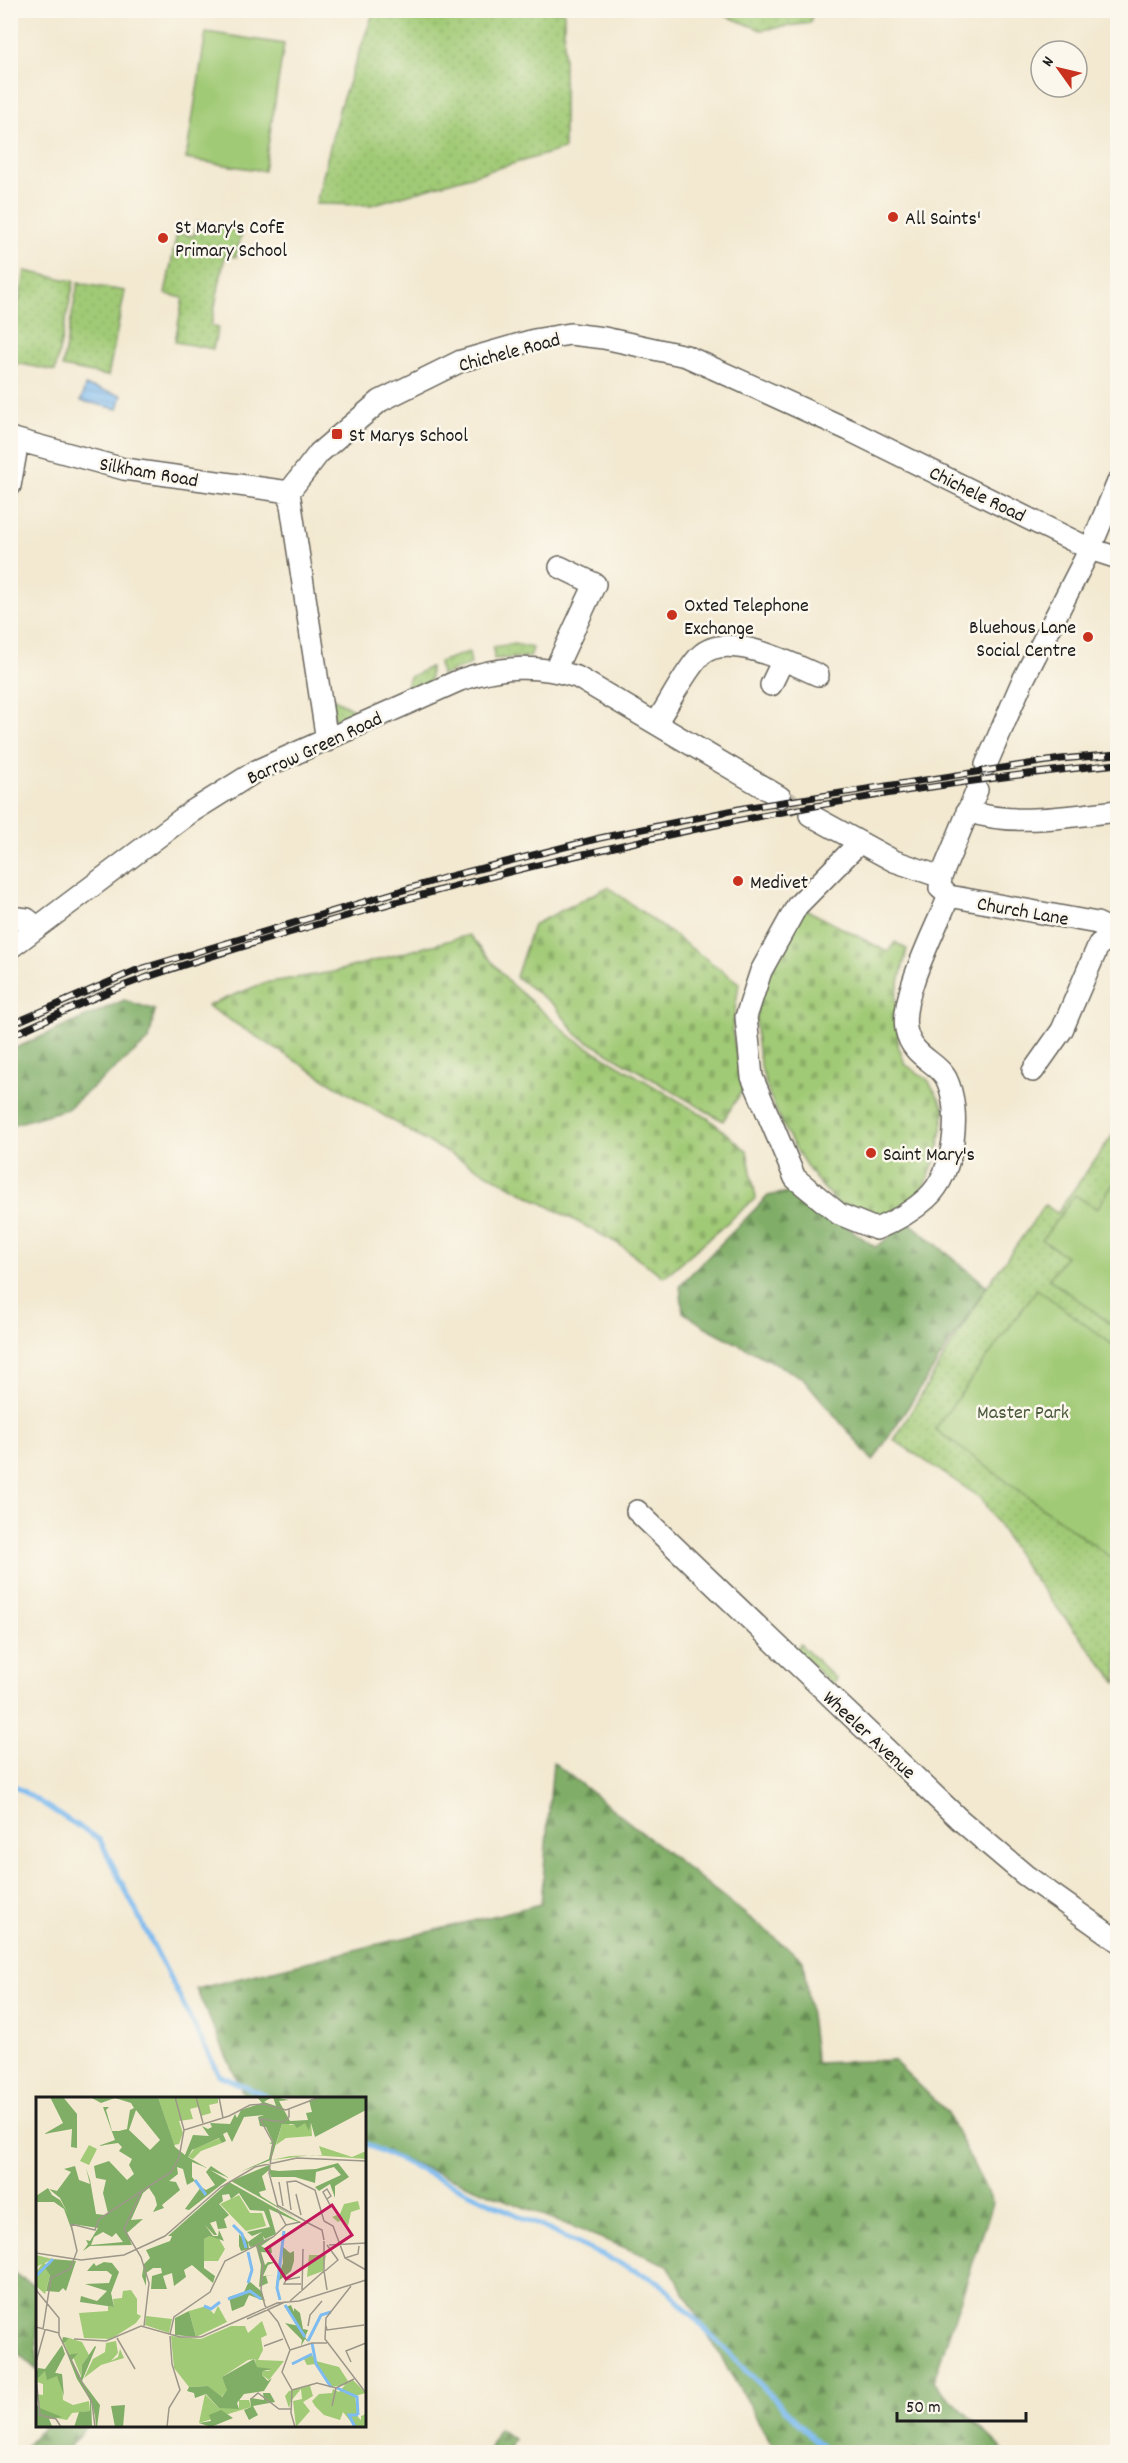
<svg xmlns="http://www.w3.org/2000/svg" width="1128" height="2463" font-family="Dekko,sans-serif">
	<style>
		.green { fill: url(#green-dots); stroke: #5e7349; stroke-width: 1.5 }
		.forest { fill: url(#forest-firs); stroke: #4e6542; stroke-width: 1.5 }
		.cemetery { fill: url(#cemetery-stones); stroke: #5e7349; stroke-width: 1.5 }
		.pitch { fill: #a1ca76; stroke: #5e7349; stroke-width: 1.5 }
		.water { fill: url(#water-rules); stroke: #4c6c86; stroke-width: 1.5 }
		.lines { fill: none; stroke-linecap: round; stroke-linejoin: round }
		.stream { stroke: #7dbbf0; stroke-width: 5 }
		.minor-tunnel { stroke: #c8c0ad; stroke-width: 21; stroke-dasharray: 21 10; stroke-linecap: butt }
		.minor-casing { stroke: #67645b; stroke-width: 24 }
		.minor { stroke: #fff; stroke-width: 21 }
		.rail-casing { stroke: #1c1c1c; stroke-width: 7 }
		.rail { stroke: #fbf7ec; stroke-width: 4.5; stroke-dasharray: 14; stroke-linecap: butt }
		.poi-dot { fill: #c8321e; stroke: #fbf7ec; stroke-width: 2 }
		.labels { text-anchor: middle; stroke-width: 5; stroke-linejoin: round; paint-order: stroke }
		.poi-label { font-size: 20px; fill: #1c1c1c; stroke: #fbf7ec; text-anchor: start }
		.street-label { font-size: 20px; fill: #1c1c1c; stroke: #fbf7ec }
		.park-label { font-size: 20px; fill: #4b593c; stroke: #fbf7ec }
		.inset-river { fill: none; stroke: #7dbbf0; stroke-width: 3 }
		.inset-road { fill: none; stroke: #9d9789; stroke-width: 1.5 }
		.view { fill: #c2185b; fill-opacity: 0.15; stroke: #c2185b; stroke-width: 3 }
		.inset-edge { fill: none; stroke: #1c1c1c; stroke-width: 3 }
	</style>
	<defs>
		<pattern id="green-dots" width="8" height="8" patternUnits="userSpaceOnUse" patternTransform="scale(1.5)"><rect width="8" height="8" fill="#a1ca76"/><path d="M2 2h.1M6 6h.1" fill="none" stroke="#8aad66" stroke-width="1.8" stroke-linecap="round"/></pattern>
		<pattern id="forest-firs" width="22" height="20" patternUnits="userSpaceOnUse" patternTransform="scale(1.5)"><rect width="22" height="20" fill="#80ae67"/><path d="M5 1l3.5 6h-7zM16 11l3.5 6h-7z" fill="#688d54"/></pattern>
		<pattern id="cemetery-stones" width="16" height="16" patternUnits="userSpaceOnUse" patternTransform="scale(1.5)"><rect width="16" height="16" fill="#a1ca76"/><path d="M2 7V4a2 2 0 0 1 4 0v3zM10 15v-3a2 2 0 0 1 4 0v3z" fill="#8aad66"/></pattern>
		<pattern id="water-rules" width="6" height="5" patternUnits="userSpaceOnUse" patternTransform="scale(1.5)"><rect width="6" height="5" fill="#7dbbf0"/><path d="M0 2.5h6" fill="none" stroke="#6ba0cd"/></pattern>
	</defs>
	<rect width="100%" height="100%" fill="#fbf7ec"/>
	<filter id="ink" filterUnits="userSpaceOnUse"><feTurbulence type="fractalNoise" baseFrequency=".0167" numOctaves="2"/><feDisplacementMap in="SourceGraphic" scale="12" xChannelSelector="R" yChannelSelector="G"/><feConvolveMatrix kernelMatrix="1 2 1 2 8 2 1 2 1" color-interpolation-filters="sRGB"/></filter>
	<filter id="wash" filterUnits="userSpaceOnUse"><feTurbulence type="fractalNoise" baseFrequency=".008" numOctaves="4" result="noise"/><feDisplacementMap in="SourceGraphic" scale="24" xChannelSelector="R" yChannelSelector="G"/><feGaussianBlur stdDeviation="1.35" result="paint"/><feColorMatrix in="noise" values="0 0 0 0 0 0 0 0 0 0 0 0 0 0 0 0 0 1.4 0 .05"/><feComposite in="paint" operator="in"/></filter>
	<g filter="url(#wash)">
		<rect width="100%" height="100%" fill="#f3e9d1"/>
		<path class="green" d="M374,11H564V149L371,205L316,204L340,106Z
			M714,11L813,10V11L810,23L761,30Z
			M197,222L242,231L236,257L225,255L211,326L218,328L213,349L175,342L183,298L165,294L177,233L194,236Z
			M25,271L74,281L55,371L11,362V344Z
			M78,283L125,291L108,376L62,367Z
			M514,644L533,648L530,657L494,659L493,647Z
			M469,652L471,664L441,676L439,662Z
			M430,667V681L383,705L406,686L410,677Z
			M332,698L363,714L346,721L334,719Z
			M1117,1129V1683L1027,1570L981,1498L894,1440L987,1286L1045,1205L1057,1213Z
			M800,1644L836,1679L832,1685L796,1649Z"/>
		<path class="forest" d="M124,1000L155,1010L149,1040L67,1109L11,1125V1050Z
			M797,1190L875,1247L910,1223L987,1286L873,1461L803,1378L704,1326L683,1312L680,1285L768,1196Z
			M553,1762L803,1960L816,2063L893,2060L946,2111L993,2203L933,2382L1006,2452H776L668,2265L365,2144L364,2098H252L244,2095L196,1989L541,1904Z
			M10,2271L37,2287V2370L11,2347Z
			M45,2426H86L65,2452H20Z
			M498,2429L514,2439L508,2452H488Z"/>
		<path class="cemetery" d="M608,887L739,983L732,1031L743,1089L723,1121L577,1035L555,1006L516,977L533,925Z
			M801,907L888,952L895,942L907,949L895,1000L899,1012L898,1045L905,1064L928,1080L945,1109L938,1153L923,1191L883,1221L853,1219C839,1203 821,1188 810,1171C781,1129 755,1074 756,1022C757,986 786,938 801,907Z
			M469,935L511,984L574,1039L708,1118L747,1151L756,1198L664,1277L617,1243L417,1136L207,1006L264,983L333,972Z"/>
		<path class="pitch" d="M206,32L284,44L264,171L186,159Z
			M1117,1178L1118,1328H1117L1049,1279L1066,1256L1042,1240L1075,1195L1097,1209Z
			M1037,1289L1117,1348V1562L935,1429Z"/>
		<path class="water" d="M85,386L122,395L118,409L81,401Z"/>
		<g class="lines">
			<path class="stream" d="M10,1783L100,1840L219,2075L270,2098
				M364,2143L659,2282L827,2452"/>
		</g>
	</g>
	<g filter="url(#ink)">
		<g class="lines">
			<path class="minor-tunnel" d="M780,797L810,815"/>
			<g class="minor-casing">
				<path id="minor" d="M10,438L124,469L289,492
					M10,486L18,441
					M555,670L595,584L560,567
					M771,685L783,660
					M656,723C669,704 685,671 700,656C726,630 790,663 818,675
					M327,741L289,492L319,453L380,401L461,361L534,340L570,334L604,338L686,356L849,430L1090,549L1118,558
					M986,765L1022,682L1090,549L1118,482
					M977,790L941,877L940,888L949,896L1097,923L1118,933
					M967,811C1015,827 1068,816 1118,811
					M810,815L894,861L941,877
					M859,843L797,906L761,971L746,1017L752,1077L795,1178L839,1214L876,1229C893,1222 913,1211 927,1198C955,1173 962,1110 946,1078C936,1060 912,1058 906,1029C900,996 936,928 949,896
					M10,917L27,919L37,927
					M10,948L191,812L258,770L460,680C500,666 536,664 577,677L780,797
					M1033,1071L1062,1030L1099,944L1118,936
					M637,1511L959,1819L1025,1875L1118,1941"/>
			</g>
			<use href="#minor" class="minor"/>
			<g class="rail-casing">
				<path id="rail" d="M10,1025L137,970L447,877L600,838L744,808L1061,759L1118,754
					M10,1036C54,1017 98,994 142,979C213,954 285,934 357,913C606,842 860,789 1118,764"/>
			</g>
			<use href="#rail" class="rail"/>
		</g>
	</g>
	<g class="poi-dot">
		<circle cx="893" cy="217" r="6"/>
		<circle cx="163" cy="238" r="6"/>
		<rect x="331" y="428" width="12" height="12" rx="3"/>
		<circle cx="672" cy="615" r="6"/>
		<circle cx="1088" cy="637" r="6"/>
		<circle cx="738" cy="881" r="6"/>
		<circle cx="871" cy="1153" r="6"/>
	</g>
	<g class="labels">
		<g class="poi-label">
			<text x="905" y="224">All Saints'</text>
			<text x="175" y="233">St Mary's CofE<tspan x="175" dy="23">Primary School</tspan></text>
			<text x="349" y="441">St Marys School</text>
			<text x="684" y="611">Oxted Telephone<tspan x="684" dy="23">Exchange</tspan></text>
			<text x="1076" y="633" text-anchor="end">Bluehous Lane<tspan x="1076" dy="23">Social Centre</tspan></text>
			<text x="750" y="888">Medivet</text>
			<text x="883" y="1160">Saint Mary's</text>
		</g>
		<g class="street-label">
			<text transform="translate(509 351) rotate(-15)" y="7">Chichele Road</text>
			<text transform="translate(149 471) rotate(10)" y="7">Silkham Road</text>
			<text transform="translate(978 493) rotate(26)" y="7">Chichele Road</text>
			<text transform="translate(314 747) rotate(-25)" y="7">Barrow Green Road</text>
			<text transform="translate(1023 910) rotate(10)" y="7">Church Lane</text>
			<text transform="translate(870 1734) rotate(43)" y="7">Wheeler Avenue</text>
		</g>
		<g class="park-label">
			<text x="1023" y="1418">Master Park</text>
		</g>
	</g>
	<g transform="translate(36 2097)">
		<rect width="330" height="330" fill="#f3e9d1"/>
		<path d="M122,0H182V6L173,8L175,16L165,19L162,10L154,12L157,22L143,24L147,36L143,47L138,48ZM251,25L254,28L270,25L273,33L275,26L276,39L250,41L240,48L246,27ZM184,41L186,46L165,54L157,62L152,60L159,51ZM53,48L61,52L53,68L44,64ZM283,49L316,60L330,54V62L277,58L235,63L254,59L286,58ZM203,98L214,116H226L230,129L210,134L184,107ZM322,104L324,112L315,115L312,129L307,122L302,125L296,120L304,117L308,107ZM174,139L182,140L189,152L182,164H167L168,142ZM0,158L16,162L9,166L14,178L9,197L0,189V175L6,167L0,170ZM273,158H290L287,174L271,180ZM95,193L101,202V217L105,219L100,226L75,242L48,241L43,216L72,214V209L78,210L77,202L86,201L87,194ZM170,209L178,217L182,209L191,225L160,240L153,214ZM110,219L136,222L133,236L109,228ZM226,224L231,238L225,241L227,253L222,263L248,264L233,283L226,278L227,274H235L220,270L219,262L212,263L186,280L192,293L185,300L172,289L153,290L138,271L135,239L165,242L195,229H209L212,236ZM33,241L46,245L53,258L46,268L45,279L37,260L41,255L34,261L28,245ZM80,244L82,256L75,264L82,260L84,252L88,261L65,268L48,281L57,262L69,255L70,246ZM276,258L280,264L303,270L312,284L317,283L330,296L319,299L322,320L325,323V319L330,317V330H319L307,315L304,323L288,318L279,309L276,304L283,297L296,296L297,292L303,295L309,288L295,290L280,267L271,268L268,262ZM9,272L26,278L27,303L37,308L53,304L54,314L36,316L31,323L5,318L0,297L7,298V287L1,285L0,273ZM279,287L274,289L277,299L267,305L274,314L260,330L257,304L266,302L265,292L255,304L253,311L249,299L253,294ZM169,297L183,311H203V303H213L215,310L163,326Z" fill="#a1ca76"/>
		<path d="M14,0H27L41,17V51L35,50L36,32L8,37L27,26ZM54,0H122L139,50L149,58L157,38L173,39L166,29L172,32L176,30L174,26L194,27L199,17L201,21L205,13L226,6L221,0H236L228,5L240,9L237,0L253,3L243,4L254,24L272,23L270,16L276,15L273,3L282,0H330V13L279,40L275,26L273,34L269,26L261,31L258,27H246L235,63L204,75L233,62L236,47L233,46L237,45L230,30L224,29L222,20L228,18L208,20L196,45L191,35L187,37L190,44L186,46L183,41L156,53L152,60L171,71L156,65V80L161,86L158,84L151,88L147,72L141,70L142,77L133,84L140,85L144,93L126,108L128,111L117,115L121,108L119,100L113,91L107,96L95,123L107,122L91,136L96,148L54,149L47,154L52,147L50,143L54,144L62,131L36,127V134L28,112L18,105H0V99L12,91L16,98L24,103L31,115L24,101L13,92L21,94L35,75L28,72L39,69L43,83L54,87L50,71L54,83L60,117L69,118L72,116L67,96L70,83L60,81L58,69L73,64L91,83L98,77L93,68L96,62L83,54L86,50L82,46L62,49L79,43L67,10H73L70,13L76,34H83L91,32L94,13L98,11L95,6L79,1L65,6ZM100,13L124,43L114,53L93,33ZM67,135L76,140L80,136L87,145L55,148L58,140ZM302,66L313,80L299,89V101L294,87L283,94L279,90L305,78L298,70L280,75L279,86L259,80H235L233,73L226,79L230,93L223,95L225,99L260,121L195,84L233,68L235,73L243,74L280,72ZM175,69L193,81L174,73L191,83L153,113L149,112L165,90L170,93L179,88L170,75ZM193,85L271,129L233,112L240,137L229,142L227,139L228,143L239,139L225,149L232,153L235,149L236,156L225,155L229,168L232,165H240L232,168L227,179L240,178L230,179L232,186L223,190L225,168L220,149L214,150L212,145L213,152L205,154L203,149V137L210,146L206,136L212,145L226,135L216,139L211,135L234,130L228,114L214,113L203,96L195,102L193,97L186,98L187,104L183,107L193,118L188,122L191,131L182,132L180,124L174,126L181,138H178L169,128L177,139H182L183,133L188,144L174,139L168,142V171L179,179L177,186L156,168L148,173L150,180L138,189L136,176L127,179L131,192H115L116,179L126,176L125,171H117L110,176V189L106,179L108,167L114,161L110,153L134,144L136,139H132ZM246,149L254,156L258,154V164L255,174L240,186L247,166ZM16,162L40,164L30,194L27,191L23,195L10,194L14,178L8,169ZM68,165L76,166L83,175L75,196L78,210L44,205L45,199L61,204L71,194L49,187L73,186L76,178L71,174H51L58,166L60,169ZM213,184L225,194L229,204L213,198L208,209L196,214L193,200L208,195ZM255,208L258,215V211L264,216L267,232L272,233L269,240L273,246L269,242L265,249L266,243L249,226L263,229L250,210ZM153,214L160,240L139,238V221ZM27,240L33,241L28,246L32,258L42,256L36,263L45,281L46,268L59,249L60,250L46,284L64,308L61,330H60L59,319L55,303L56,330H38L43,315L54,314V303L41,282L26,244ZM26,248L29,257L19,276L26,277L28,299L21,279L11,283L9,274L1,282L0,277L2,271L9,272ZM218,262L221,270L236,272L227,274L226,278L232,284L236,281L228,294L208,297L201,306L203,312L183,311L170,297L159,301L158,296L151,294L153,290L172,289L186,300L191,293L186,280ZM227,296H234L239,305L217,309L222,318L213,323L208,313L215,310L214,301L228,303ZM0,307L4,311L26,320L13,322L16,329L0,330ZM89,308L87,330H79L75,309ZM185,313L197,321L175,330L163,326L175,324L173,318Z" fill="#80ae67" fill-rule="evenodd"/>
		<path class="inset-river" d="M159,83L170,98M197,128L206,137L210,151M212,155L216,173L212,186M0,179L17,162M192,202L214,194L225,202M244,203L241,191L248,134M249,208L269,240M168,209L175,212L184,205M272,244L285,218L295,215M276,246L280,267L295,290M256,267L276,257M301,291L321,300L322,318M319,330L313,318H322"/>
		<path class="inset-road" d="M139,0L148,33M160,0L167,26M183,0L187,21M243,85L247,109M106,93L88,132L105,160L113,186L108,229M260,97L265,118M291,102L295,99L291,92L287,95L294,108M241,108L271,125M242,110L233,76L237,46L224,22L247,25L253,20V12M241,112L250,128M255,113L251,85L260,84L279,93L288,124M288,124L297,129L309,161L330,173M270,125L286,133L288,143M35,127L59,133L63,122L135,75L143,61L148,33L193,19L214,8L228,7L250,13L284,0M293,148L330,146M221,149L227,167L225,193L229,209L242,225L254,253M0,156L45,163L88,158L129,139L185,90L219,70L261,61L330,64M309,161L322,157L323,149M288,174L291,193M289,174L302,163L291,148M264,180L250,183L248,187H265M315,189L290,221L289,242L330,296M0,193L23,221V238L56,306L59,330M266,194L267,152M254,204L288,174V144M211,222L249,205M272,229L274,218L286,204M290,229L291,233L328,228M0,230L23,236M7,232L15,181L34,172L41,154L35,127M134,237L138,220L174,195L189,164L237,140L250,128L264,125M81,241L99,272M38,242L70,244L105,229L144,240H165L241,206L263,204L330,183M228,249L247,242M254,253L246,275L256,293L255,316L259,330M254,253L276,246H291M0,265L9,233M315,265L310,254L330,246M0,280L4,318M256,293L281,286L300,291L318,282M215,302L222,296L243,312H255M296,309L300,291M0,317L20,322L25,330M131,330L133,311L144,293L136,267L134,239"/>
		<path class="view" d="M296,108L316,138L250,182L230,152Z"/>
		<rect width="330" height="330" class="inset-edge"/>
	</g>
	<rect width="1128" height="2463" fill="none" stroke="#fbf7ec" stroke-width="36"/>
	<g transform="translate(1059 69) rotate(304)"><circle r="28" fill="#fbf7ec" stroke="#a29f99" stroke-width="1.5"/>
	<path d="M0-4.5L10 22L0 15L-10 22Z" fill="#c8321e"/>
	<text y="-9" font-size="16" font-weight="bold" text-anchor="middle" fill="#1c1c1c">N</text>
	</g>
	<path d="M897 2412v9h129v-9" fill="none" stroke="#1c1c1c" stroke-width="3"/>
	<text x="906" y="2412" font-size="18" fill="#1c1c1c" stroke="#fbf7ec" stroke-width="4.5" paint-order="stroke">50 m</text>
</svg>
